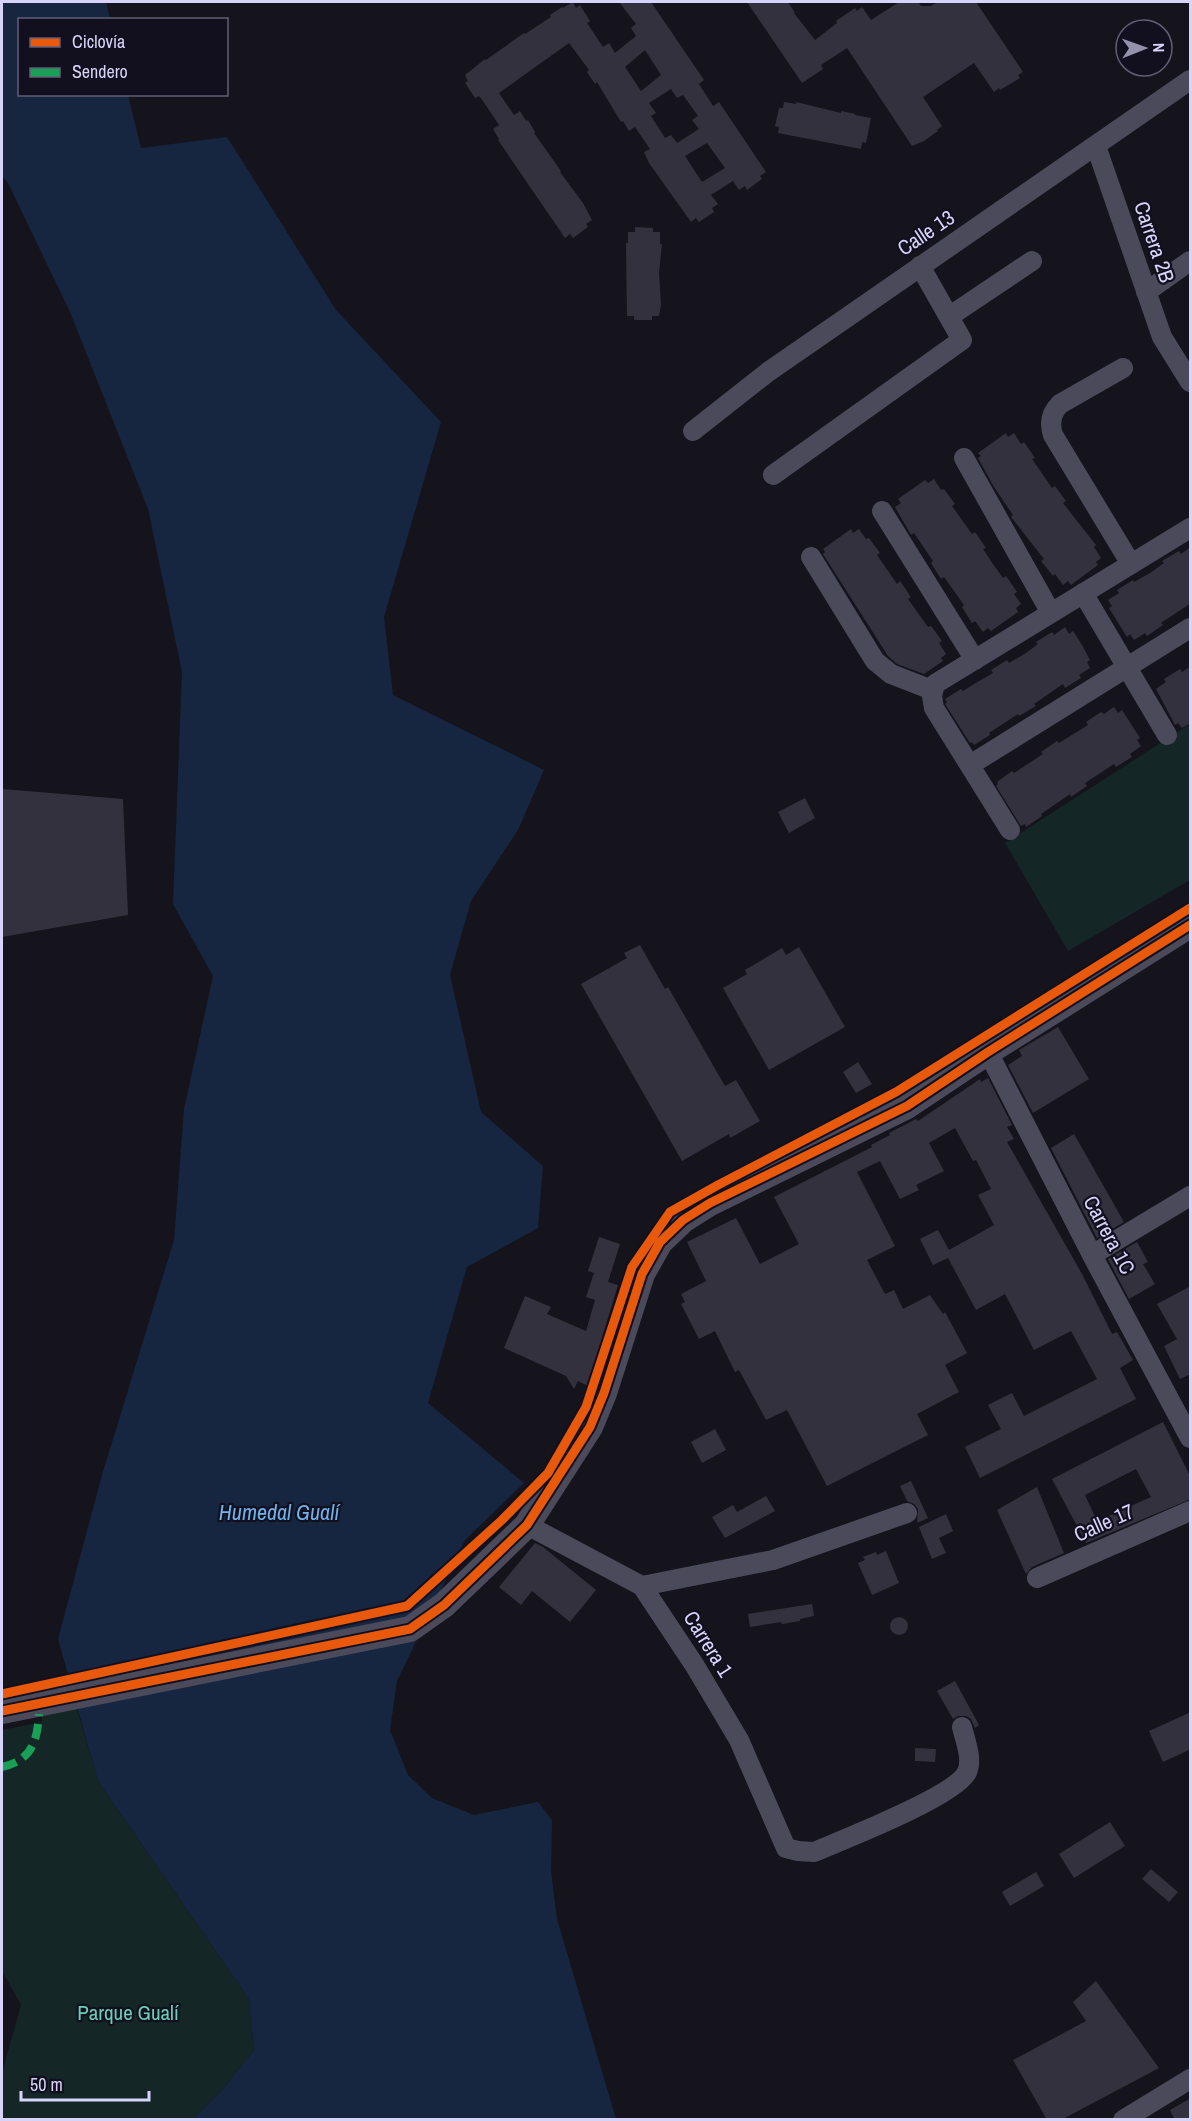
<svg xmlns="http://www.w3.org/2000/svg" width="1192" height="2121" font-family="'Archivo Narrow',sans-serif">
	<style>
		.green { fill: #142626 }
		.water { fill: #162640 }
		.building { fill: #33313e; fill-rule: evenodd }
		.lines { fill: none; stroke-linecap: round; stroke-linejoin: round }
		.minor { stroke: #4b4a5b; stroke-width: 20 }
		.tertiary { stroke: #4b4a5b; stroke-width: 26 }
		.quiet { stroke: #1a9f57; stroke-width: 8; stroke-dasharray: 15 8; stroke-linecap: butt }
		.cycleway-casing { stroke: #12101f; stroke-width: 13 }
		.cycleway { stroke: #e8590c; stroke-width: 9 }
		.labels { text-anchor: middle; stroke-width: 4.5; stroke-linejoin: round; paint-order: stroke }
		.street-label { font-size: 21px; fill: #d8d4f9; stroke: #12101f }
		.park-label { font-size: 21px; fill: #6acfb6; stroke: #12101f }
		.water-label { font-size: 22px; font-style: italic; fill: #6fb3ec; stroke: #12101f }
	</style>
	<rect width="100%" height="100%" fill="#15141c"/>
	<path class="green" d="M1190,724V880L1068,951L1005,843Z
		M42,1703L76,1705L98,1781L249,1999L254,2050L222,2090L193,2119L2,2120V2073L21,2005L2,1971V1730L42,1722Z"/>
	<path class="water" d="M2,2H106L110,19L20,20V94L128,95L141,148L227,137L336,310L441,422L384,617L393,695L544,770L518,830L471,901L450,975L481,1112L543,1166L538,1228L467,1267L428,1403L524,1483L465,1540L397,1681L390,1730L408,1775L432,1798L474,1815L538,1802L552,1820L551,1871L557,1919L616,2119H193L222,2090L254,2050L249,1999L98,1781L58,1639L102,1475L174,1240L184,1109L213,976L173,904L182,672L148,509L70,312L8,183L2,176Z"/>
	<path class="building" d="M573,2L576,8L580,5L590,21L587,23L603,47L609,43L615,53L636,36L631,28L636,24L619,2H651L704,80L699,84L713,106L719,102L766,172L760,176L762,179L747,190L745,186L739,190L733,181L711,195L718,204L712,208L714,212L699,222L696,218L691,222L649,163L644,152L650,149L635,127L629,131L623,121L621,122L597,82L595,84L587,72L589,70L569,43L499,93L514,115L520,111L526,121L528,120L535,132L534,133L561,171L560,172L583,203L592,220L586,224L588,227L573,238L570,234L565,238L498,140L499,139L493,129L499,125L483,101L479,96L475,98L465,83L468,81L465,75L485,59L486,60L524,33L525,34L551,17L550,15L562,7L563,8ZM645,50L661,75L641,91L625,67ZM671,89L677,98L683,95L698,116L692,120L699,129L677,143L671,135L665,138L651,116L656,113L649,103ZM707,143L725,168L702,182L685,156Z
		M747,2H788L795,13H794L815,40L837,23L836,21L855,8L857,11L862,7L871,20L899,2H918L921,6H931L938,2H976L1023,72L1018,75L1020,78L1000,90L999,88L994,92L974,63L923,97L942,126L937,130L938,131L924,141L912,146L847,48L821,65L823,69L802,83Z
		M784,102L796,104V102L841,113V111L855,114V115L871,118L866,143L862,142L861,149L778,133L779,127L775,126L779,108H783Z
		M635,227L653,228V232H660V244H662L659,273L661,305L659,316H652V320H634V316H627L626,243H628V232H635Z
		M1006,433L1008,437L1014,433L1021,444L1024,442L1035,458L1032,459L1052,488L1055,486L1066,501L1063,503L1096,545L1094,547L1101,558L1096,562L1098,565L1071,585L1068,581L1063,585L1055,574L1053,576L1041,561L1044,559L1011,517L1013,515L994,487L978,458L981,456L978,453Z
		M934,479L941,490L944,489L955,504L952,506L972,534L975,532L986,548L983,549L993,564L1003,578L1006,576L1017,592L1014,594L1021,604L1016,608L1018,612L991,631L988,628L983,632L975,621L972,623L962,607L964,605L944,577L941,579L931,563L933,561L914,533L911,535L895,507L901,503L898,499L925,480L928,483Z
		M851,529L853,533L859,529L866,539L869,538L880,553L877,555L897,584L900,581L911,597L908,599L928,627L931,626L942,641L939,643L946,654L941,658L943,661L924,674L897,664L888,656L823,554L825,552L823,549Z
		M1191,547V603L1161,623L1163,625L1147,636L1145,633L1134,640L1130,634L1127,637L1109,608L1112,606L1108,600L1119,593L1117,590L1133,580L1134,582L1150,573L1164,563L1162,561L1179,551L1181,554Z
		M1065,627L1069,634L1073,631L1082,645L1090,660L1087,662L1090,668L1079,675L1081,678L1065,688L1063,684L1034,704L1036,706L1019,716L1018,714L989,733L990,735L974,745L972,742L970,743L945,704L947,702L945,699L961,689L963,691L974,684L993,673L991,670L1007,660L1009,663L1026,653L1038,644L1036,642L1052,632L1054,635Z
		M1191,666V723L1182,728L1178,723L1175,725L1156,689L1166,682L1164,679L1180,669L1182,672Z
		M1114,707L1118,713L1122,710L1140,738L1137,740L1141,746L1130,754L1132,757L1116,767L1114,764L1085,783L1087,786L1071,797L1070,794L1041,814L1042,816L1026,827L1025,824L1021,826L996,786L998,784L997,782L1012,771L1014,773L1043,754L1041,752L1057,741L1059,743L1088,725L1086,722L1101,712L1104,714Z
		M2,789L123,799L128,915L2,937Z
		M805,798L815,818L789,833L778,812Z
		M640,945L665,989L668,987L725,1086L736,1080L760,1121L730,1138L729,1134L682,1161L581,984L627,958L624,953Z
		M799,947L845,1027L769,1070L723,988L747,974L745,970L782,948L786,955Z
		M1058,1027L1089,1079L1033,1113L1008,1065L1022,1056L1019,1050Z
		M858,1062L872,1084L856,1093L843,1072Z
		M988,1078L1012,1125L1007,1127L1014,1139L1007,1142L1082,1274L1112,1334L1117,1332L1133,1360L1120,1368L1136,1399L980,1478L965,1447L1001,1429L988,1405L1012,1393L1024,1416L1097,1379L1071,1331L1034,1350L1005,1294L976,1310L948,1258L933,1265L920,1239L938,1230L949,1250L994,1225L978,1195L991,1189L976,1160L973,1161L955,1128L929,1143L944,1171L916,1185L919,1190L900,1199L880,1161L857,1172L895,1246L867,1260L885,1294L894,1290L903,1309L930,1295L943,1314L945,1312L967,1353L945,1365L959,1392L917,1414L928,1435L827,1486L787,1410L766,1420L739,1370L735,1372L715,1331L699,1339L681,1304L685,1302L681,1294L706,1281L687,1242L736,1218L760,1264L799,1244L774,1197L872,1147L871,1145L890,1135L889,1133L916,1119L918,1121L980,1079L981,1082Z
		M1074,1134L1124,1222L1097,1238L1051,1148Z
		M599,1237L620,1244L608,1282L618,1285L602,1338L605,1340L590,1387L578,1381L574,1389L566,1376L504,1348L525,1296L551,1307L547,1314L586,1331L595,1300L586,1297L594,1273L588,1271Z
		M1137,1242L1148,1262L1143,1264L1155,1284L1129,1299L1108,1259Z
		M1191,1286V1374L1180,1379L1164,1346L1177,1339L1157,1304Z
		M1163,1422L1191,1478V1499L1086,1543L1052,1479ZM1136,1469L1151,1497L1097,1521L1085,1495Z
		M715,1429L726,1450L702,1463L691,1442Z
		M911,1481L928,1518L917,1523L918,1509L914,1504L907,1501L900,1486Z
		M1037,1487L1064,1553L1032,1567L1026,1574L997,1510Z
		M766,1496L775,1511L725,1538L712,1517L733,1505L737,1512Z
		M946,1514L953,1531L939,1538L946,1553L932,1559L919,1527Z
		M535,1543L543,1547L596,1590L570,1622L532,1591L521,1605L499,1587Z
		M886,1551L899,1583L872,1595L858,1563L865,1560L863,1557L876,1552L877,1555Z
		M812,1604L814,1616L800,1619V1621L782,1624L781,1622L750,1627L748,1614Z
		M890 1626a9 9 0 1 1 18 0a9 9 0 1 1-18 0Z
		M955,1681L979,1725L975,1728L971,1719L966,1716H958L953,1719L937,1691Z
		M1191,1712V1749L1163,1762L1149,1731Z
		M915,1748L936,1749L935,1762L915,1761Z
		M1110,1822L1125,1846L1074,1878L1059,1854Z
		M1151,1869L1178,1892L1169,1902L1142,1879Z
		M1036,1872L1044,1886L1010,1906L1002,1892Z
		M1096,1981L1159,2068L1061,2120H1047L1013,2060L1086,2021L1073,2002Z
		M1191,2098V2120H1175L1170,2110Z"/>
	<g class="lines">
		<path class="minor" d="M1096,146L1162,337L1190,382
			M1146,292L1190,261
			M950,316L1032,261
			M1123,368L1060,404C1051,413 1049,423 1053,435L1131,564
			M693,431L768,372L1190,80
			M964,458L1051,613
			M773,475L962,340L920,266
			M882,511L975,660
			M811,557L875,661L891,674L932,690
			M1083,593L1167,735
			M970,765L1190,628
			M1010,830L934,708L932,696L935,684L1190,528
			M988,1052L1092,1255L1190,1438
			M1092,1255L1190,1196
			M527,1525L642,1586L695,1666L739,1740L786,1848L798,1851L814,1852C842,1840 956,1796 967,1772C973,1759 965,1740 962,1727
			M1037,1578L1190,1511
			M642,1586L773,1560L907,1513
			M1123,2120L1190,2079"/>
		<path class="tertiary" d="M2,1711L410,1629L444,1605L527,1525L590,1427L604,1393L642,1274L660,1242L683,1220L710,1203L907,1106L988,1052L1190,925"/>
		<path class="quiet" d="M2,1767C32,1760 37,1742 39,1714"/>
		<g class="cycleway-casing">
			<path id="cycleway" d="M2,1694L407,1606L502,1520L548,1473L586,1407L632,1267L670,1212L718,1185L896,1092L1190,908
				M2,1711L410,1629L444,1605L527,1525L590,1427L604,1393L642,1274L660,1242L683,1220L710,1203L907,1106L988,1052L1190,925"/>
		</g>
		<use href="#cycleway" class="cycleway"/>
	</g>
	<g class="labels">
		<g class="street-label">
			<text transform="translate(926 233) rotate(-34)" y="7">Calle 13</text>
			<text transform="translate(1154 242) rotate(71)" y="7">Carrera 2B</text>
			<text transform="translate(1109 1235) rotate(62)" y="7">Carrera 1C</text>
			<text transform="translate(1104 1523) rotate(-24)" y="7">Calle 17</text>
			<text transform="translate(708 1644) rotate(58)" y="7">Carrera 1</text>
		</g>
		<g class="park-label">
			<text x="128" y="2020">Parque Gualí</text>
		</g>
		<g class="water-label">
			<text x="279" y="1520">Humedal Gualí</text>
		</g>
	</g>
	<rect width="1192" height="2121" fill="none" stroke="#d8d4f9" stroke-width="6"/>
	<rect x="18" y="18" width="210" height="78" fill="#12101f" stroke="#615e76" stroke-width="1.5"/>
	<rect x="30" y="38" width="30" height="9" fill="#e8590c" stroke="#615e76" stroke-width="1.5"/>
	<text x="72" y="48" font-size="18" fill="#d8d4f9">Ciclovía</text>
	<rect x="30" y="68" width="30" height="9" fill="#1a9f57" stroke="#615e76" stroke-width="1.5"/>
	<text x="72" y="78" font-size="18" fill="#d8d4f9">Sendero</text>
	<g transform="translate(1144 48) rotate(89)"><circle r="28" fill="#12101f" stroke="#615e76" stroke-width="1.5"/>
	<path d="M0-4.5L10 22L0 15L-10 22Z" fill="#9491ac"/>
	<text y="-9" font-size="16" font-weight="bold" text-anchor="middle" fill="#d8d4f9">N</text>
	</g>
	<path d="M21 2091v9h128v-9" fill="none" stroke="#d8d4f9" stroke-width="3"/>
	<text x="30" y="2091" font-size="18" fill="#d8d4f9" stroke="#12101f" stroke-width="4.5" paint-order="stroke">50 m</text>
</svg>
